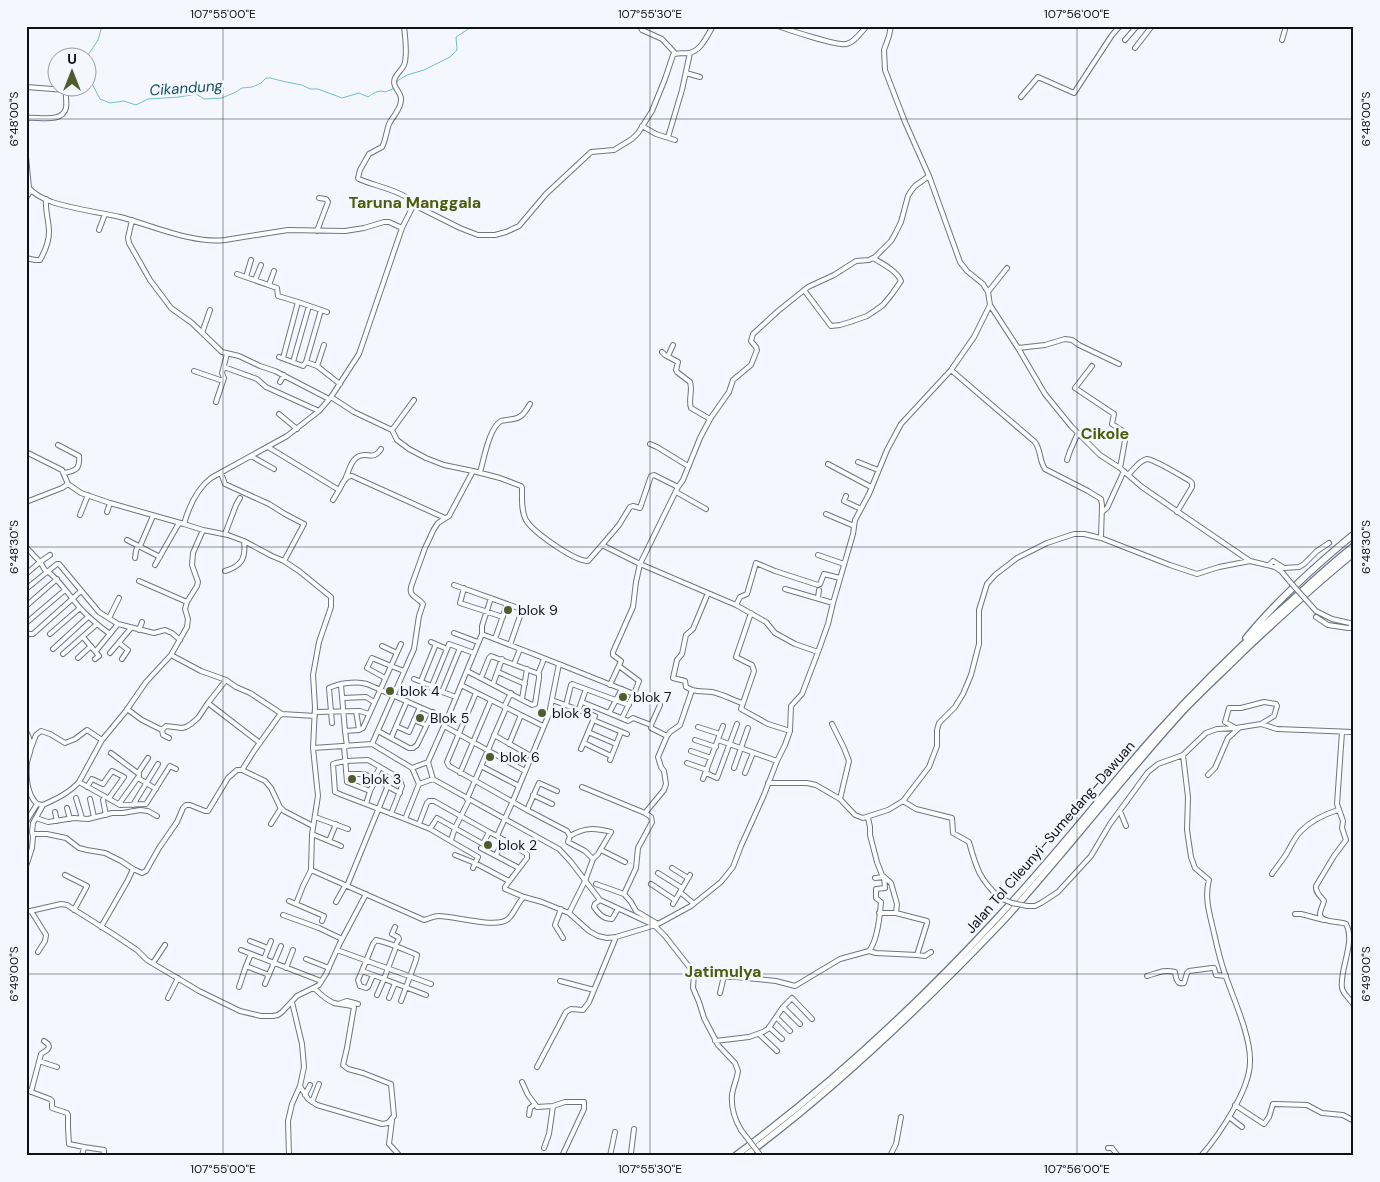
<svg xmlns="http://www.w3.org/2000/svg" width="1380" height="1182" font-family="'DM Sans',sans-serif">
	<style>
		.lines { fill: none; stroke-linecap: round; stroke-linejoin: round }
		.stream { stroke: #73bfca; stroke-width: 1 }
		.minor-casing { stroke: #6d7585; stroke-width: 6 }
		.highway-casing { stroke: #6d7585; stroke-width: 8 }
		.minor { stroke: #fff; stroke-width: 4 }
		.highway { stroke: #fff; stroke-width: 5.5 }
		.minor-bridge-casing { stroke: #6d7585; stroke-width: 6; stroke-linecap: butt }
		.minor-bridge { stroke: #fff; stroke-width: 4 }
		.ticks { fill: none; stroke: #0f1218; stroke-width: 1; stroke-opacity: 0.45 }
		.poi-dot { fill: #515b2b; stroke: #f4f7ff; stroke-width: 2 }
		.labels { text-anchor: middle; stroke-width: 5; stroke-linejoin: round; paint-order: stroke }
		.poi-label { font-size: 14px; fill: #0f1218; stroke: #f4f7ff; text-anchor: start }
		.street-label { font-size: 14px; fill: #0f1218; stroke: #f4f7ff }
		.water-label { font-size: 15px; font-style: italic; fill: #10535c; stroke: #f4f7ff }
		.quarter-label { font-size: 16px; font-weight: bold; fill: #4e5b08; stroke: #f4f7ff }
		.neatline { fill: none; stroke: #0f1218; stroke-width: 2 }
		.ticks-label { font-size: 12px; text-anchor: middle; fill: #0f1218 }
	</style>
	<rect width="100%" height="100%" fill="#f4f7ff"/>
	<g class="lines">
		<path class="stream" d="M86,58L98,40L102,26
			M88,76L100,99L110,103L124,101L136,105L148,99L179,97L196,94L204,99L222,98L236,92L242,88L252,87L257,85L261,83L266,78H270L286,82L302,85L310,89H318L342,98L359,93L368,97C372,94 379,89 385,92L395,88
			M396,85L397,81L407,75L424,70L450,57L457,50L456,37L473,26"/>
		<g class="minor-casing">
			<path id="minor" d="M404,26C405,37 408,55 404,65C402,70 397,73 395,78C391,87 402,92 401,100C401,109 393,116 389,124C386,132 386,140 382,147L369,154L360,170L358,178L359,179C374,186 409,192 415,206
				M640,26L642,30L662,39L675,53
				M778,26C789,30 837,46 846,44C854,43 861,32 867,26
				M891,26L889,36L884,50L885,70L905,122L929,176L960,262L967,271L983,284L988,292L990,305L1018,348L1045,394L1071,426L1100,455L1120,468L1142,487L1184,516L1250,561L1275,567L1281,571L1291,583
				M1125,40L1137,26
				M1282,40L1286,26
				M1135,48L1152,26
				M76,58L78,53
				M686,73L700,77
				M26,87L66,90
				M1021,97L1038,77L1074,93L1112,35L1120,26
				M26,118C37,116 62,124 66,108C67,101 65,94 66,88
				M26,121V128
				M642,126L656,134L675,140
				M668,137L682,90L690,53
				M26,157L29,188C34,194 44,199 52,202C74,209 97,212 120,217C151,225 193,244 225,240L288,230L345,231L364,228L384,222H389L402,228
				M26,198L31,190
				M132,220L128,238L129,243L150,280L171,308L192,323L222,352L239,356L260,366L275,371L329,399
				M99,230L105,214
				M317,231L328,202L326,199L319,198
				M26,258L35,260H40C44,253 49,241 49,232C49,221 45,211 46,199
				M237,274L277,288L278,296L298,302
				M246,277L251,260
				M255,280L261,265
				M269,285L274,271
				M804,290L831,326L840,325L850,322L867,316L876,310L883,305L892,294L901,281C897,271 883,264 873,258
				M988,292L1007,268
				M202,333L210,310
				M324,345L317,366L340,384
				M1018,348L1045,345L1065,339L1072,340L1079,345L1119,364
				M662,352L665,355L678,362L676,370L677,372L690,382C693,391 688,399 691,408L710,419
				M668,356L673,345
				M279,357L303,366L306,362L317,366
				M283,358L298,302L327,312
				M293,362L309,306
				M306,362L321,310
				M1092,366L1075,388L1114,414L1112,424L1126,433V435L1120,468
				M224,367L257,379L266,387L319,411
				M951,370L1035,442C1041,450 1039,460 1045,469L1088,491L1101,499L1102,505L1101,538
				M194,371L223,381
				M280,382L284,375
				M331,397L354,412L392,430L397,440L409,449L426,458L444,465L473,471
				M216,402L224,378L222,373L227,354
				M279,414L297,429
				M392,430L414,400
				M650,444L657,447L688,466
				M58,445L79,456C80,469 76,471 64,473
				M268,447L339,490C342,485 345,475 352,476L445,518
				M26,452L62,470L68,484L81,493L110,503L184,524
				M251,456L274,469
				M1067,460L1070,451L1078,433
				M858,462L878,470
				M828,464L871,487
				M480,472C484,459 489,428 501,421C504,420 509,420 513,419C522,418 525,412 530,404
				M221,473L225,484L269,504L285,514L304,524L284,561
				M1129,474C1133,470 1140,460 1147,459C1154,459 1183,477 1190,481L1192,483V487L1177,512
				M346,477C349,471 350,463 356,458C366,450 373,462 381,449
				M676,492L706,509
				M846,496L844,501L861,509
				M333,500L339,490
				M26,502L62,488L68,484
				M107,512L110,503
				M1102,512L1107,508L1124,471
				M826,514L854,526
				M80,515L88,495
				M225,534L236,505L240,498
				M127,540L160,557
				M602,545L619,525L630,507L633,506L640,508L651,476L654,475L678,487
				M140,546L153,516
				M26,547L40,562L50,555
				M818,555L844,564
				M135,558L136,551L138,546
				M155,565L179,523
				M1269,565L1273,561L1284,568L1299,567L1304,564L1317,551L1329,543
				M225,571C242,566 246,558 244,541
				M26,574L40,562L45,570C55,574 72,599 80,608C89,618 99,626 110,634
				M139,581L187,602
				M454,585L521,609L520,616L510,645
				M464,588L460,603L503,617
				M26,589L57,564H59L99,612L118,624L154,633L165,630L172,633L180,640
				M785,589L833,603
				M818,598L819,590
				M736,605L740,597L747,594L756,563L775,571L818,585L820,584L824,574L840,578
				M26,606L57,579
				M1316,611L1332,619L1354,624
				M751,613L736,657L752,665L754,671L741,709L768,724L790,731
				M1316,617L1328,625L1348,628H1350L1352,624
				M109,618L119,598
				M26,623L65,590
				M139,630L142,622
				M26,632L29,634H33L81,591
				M454,633L478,642
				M50,634L80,608
				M482,634V626L491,598
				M83,637L99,656L95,659
				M495,639L507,604
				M431,642L447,649
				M119,643L128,650L122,659
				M401,644L391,666L404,671
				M382,646L397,653
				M53,649L88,617
				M96,651L118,624
				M818,652L828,624L833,603L853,534L855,520L869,494L887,450L901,424L951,370L974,337L990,305
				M110,653L131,628
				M63,654L97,624
				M171,655L201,671L226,680L236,687L250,693L282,714
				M78,658L91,646
				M514,664L520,649
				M559,664L634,694L622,718
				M619,666L639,681L634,694
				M467,671L532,705L535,704L539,678V674L491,656L489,658L481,678
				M498,672L525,684
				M538,674L544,659
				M414,679L432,686
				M421,681L436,644
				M493,684L502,659
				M341,685L345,731L359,730L356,711
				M461,685L543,726
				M692,690C699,692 705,691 712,692C722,694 733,700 742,703
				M442,692L460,648
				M476,693L447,762L449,766L527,810L539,783L557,791
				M456,697L431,688L449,644L474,653
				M343,698L366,697L374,702
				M522,699L527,669
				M552,700L595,716L581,749
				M582,702L609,713L622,689
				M208,703L226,680
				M566,705L571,685L572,684L629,705
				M504,707L511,693
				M127,709L142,720L162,730L163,735L169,738
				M579,709L586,689
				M315,712L360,711L369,714
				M609,713L628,721L633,718L651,725V728L667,736
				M447,719L482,634L559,664L549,714L512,803L497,836L527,854V858L505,887V889L524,897
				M414,720L426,725
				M593,720L627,734
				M332,723L329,688C339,683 356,681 367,684L447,719L428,762L412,768L372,744
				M832,724L844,748L849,761L840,799
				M651,725L660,705
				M396,726L409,732L420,707
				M444,726L525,771
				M698,727L720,734
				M1234,727L1225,722L1229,708H1241L1264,702L1276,704L1277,706L1274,716L1261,724
				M162,730L166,726L182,728L186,727L191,724L198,718L208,703L260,743
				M359,730L363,728L391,666L372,658L367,668L385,678
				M26,731C28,736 31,741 31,746C31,752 28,757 27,762C26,776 26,793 37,804
				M345,731L347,746
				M378,731L409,748H413L417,745L433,712
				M588,732L616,744
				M1342,732L1337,804L1343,821L1342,828L1346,840L1334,856L1316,886C1315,893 1321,896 1324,901C1323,905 1320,910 1320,914C1320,923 1339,921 1346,924C1356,942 1339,970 1342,988C1343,994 1350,999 1354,1005
				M494,735L531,756
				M391,738L407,701
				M695,740L716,747
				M718,740L777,761
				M584,743L611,756
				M509,744L521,715
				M344,746L347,782L370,791L376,779L386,785L387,788L347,886
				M31,748L36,735L41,731L50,734L65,743L75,739L87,730L102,740
				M313,748L372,744L414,649L419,616L423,604C417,596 407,597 412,584L425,548L434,529L438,523L449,516L473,471L500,478L521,486L522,488C522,498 521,511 526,520C533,532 574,561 588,561L602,545L640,564L636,582L633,607L613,652V655L621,661L610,685
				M691,751L711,758
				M111,753L139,774V776L119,804
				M1183,755L1188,797L1187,830L1191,857L1195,868L1209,880C1204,898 1210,915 1214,933C1217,947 1220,960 1225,974C1233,998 1251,1036 1250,1062C1250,1090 1219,1135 1201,1156
				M610,760L621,732
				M687,763L707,770
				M481,766L519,786
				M734,768L748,728
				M242,770L265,781L271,788L280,807L284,811L313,826
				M138,773L148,758
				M460,773L491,700
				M706,773L717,778L737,724
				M745,773L753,753
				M347,774H364L376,779
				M1208,775L1215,768L1228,738L1239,728
				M138,778L156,789
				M374,779L380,767
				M433,779L559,849L571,862L600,900L654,925L665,936L694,973L693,988L699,1002L704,1018L718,1045L735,1063L738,1071C737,1079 733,1087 732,1095C731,1107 735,1120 741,1130
				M703,779L723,726
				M79,782L120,805L146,804L170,766L176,769
				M768,783H807L816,785L840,799L855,815L863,818L888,810L903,801L929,767L937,746V730L939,723L955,707L963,694L971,675L979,644V610L987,584L995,575L1017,558L1047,543L1074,534H1084L1101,538L1170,565L1197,574L1219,567L1250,561
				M419,784L433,779L428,762
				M387,786L400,793
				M87,787L92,779L103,784L112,771L124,777L109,798
				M582,787L645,813
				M533,795L552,804
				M76,798L82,818
				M90,799L94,817
				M467,799L506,708
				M103,800L106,815
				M903,801L916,809L952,818L953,833L969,842C976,867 979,879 1000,898
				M366,804L370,791
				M43,805C56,799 69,793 79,782L102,740L126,711L146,682L171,655L187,627L188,619L185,609L187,602L197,586L198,582L192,565L193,553L203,530
				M133,805L158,764
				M67,808L70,819
				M527,810L567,831L570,836L568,842L585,851L593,859L585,881L569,913L542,902L524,897C517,903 515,913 508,919C497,929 454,916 439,916C433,916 429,919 424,920L311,870L312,834L318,796L313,748L315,707L313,675L319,642L331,607V597L299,571L284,561L272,556L244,541L228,535L203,530L184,524C189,506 197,489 211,478L287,436L319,411L331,397L359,354L402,228L412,208L415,206L418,207L460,228L478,235H495L506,232L519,226L546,194L589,154L591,152L614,150L632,139L638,133L652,111L665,79L673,55C678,52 683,54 689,53C701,51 707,36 713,26
				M1120,811L1126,826
				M55,812L57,821
				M391,814L402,786L399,778L368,760L346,761L336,763L333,764L335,792L342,795L405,819L419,784L412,768
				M315,817L348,829
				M36,818L48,822L74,818L88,819L112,813H123L140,810L148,811L157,816
				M868,818L870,827V835L877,862L882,875L891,883L897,904L896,913L927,921V923L917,955L876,953L869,951
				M405,819L430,829L478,857L473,868
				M26,822L37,804L43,805L33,823L32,832L33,837L32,848L26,866
				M271,824L281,808
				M419,824L427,803L429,801H434L489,832
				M430,829L437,818L483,844L489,832L497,836
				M33,834H47L66,838L79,848L87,850L105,853L121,861L133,869
				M312,834L341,846
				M570,836C585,827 595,828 611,832L598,854L593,859
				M451,840L455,828L469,800
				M329,841L336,824
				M481,848L519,868
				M601,850L625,862
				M455,855L475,863L509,881
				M496,855L504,840
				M672,868L688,878
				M658,873L682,888
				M1272,874C1277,866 1284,859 1288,851C1292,844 1295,837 1301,831C1311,821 1325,814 1338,810
				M65,875L87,886L74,910
				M875,878L884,877
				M596,884L624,894L631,902L636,911L658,924
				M651,884L675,900
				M680,892L693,903
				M624,894L636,868L638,848L652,822L651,817L645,813L664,790L666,784L664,771L661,767L658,757L667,736L670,732L680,725L692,690L686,687L685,681L673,678L677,660L682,654L686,635L693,629L708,593
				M600,900L595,904L594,907C598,913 604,920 612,919L618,909
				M289,901L324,916L322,921
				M336,902L345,886
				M296,904L303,886L311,870
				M673,904L690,875
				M1027,906H1035L1041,903L1058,892L1091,856L1110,824L1148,772L1158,764L1183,755L1206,733L1217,729L1236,728L1261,724L1277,729L1354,732
				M561,909L555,925L563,938
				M31,911L46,935L45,941L38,952
				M26,912L61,904L67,905L113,934L137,950L147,960L199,991L240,1011L261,1016H273L278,1015L282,1012L297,996L319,985L326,974L340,943L366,894
				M569,913L589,931L598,936L607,938L616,937L649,927L658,924L691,906L721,882L733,867L741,846L764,795L777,761L785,745L790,731L791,706L802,694L818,652L795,644L775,633L766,622L736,605L640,564L678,487L683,480L700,438L710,419L729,392L733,380L751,365L757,350L756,347L751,341L753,334L778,311L808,287L834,275L856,261L869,260L875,257L891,241L895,234L901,222L908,196L911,191L915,186L929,176
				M879,913H896
				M1295,914H1301L1324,920
				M283,915L319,928L342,939
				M101,927L128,880L133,869L142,873L146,871L159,848L177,822L183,808L186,805H190L205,811H208L228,778L237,770H242L254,751L279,716L282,714L315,716
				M395,927L392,934L398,937L399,939L396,944V947L384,979L362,971L373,944L376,940C390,943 403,949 415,954L417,955L416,960L401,1001
				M250,941L268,948
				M241,950L321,981
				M337,950L431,984
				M251,954L246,966L269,975
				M917,955L925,956L931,952
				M264,959L271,941
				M306,959L329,968
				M153,963L165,945
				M286,968L293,950
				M362,971L358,980L360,986L366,988L368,987L373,975
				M694,973L747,978L776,981L795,986L840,959L869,951C878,940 880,915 881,902L876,898V889L885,888L884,877
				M1147,976C1158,973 1163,969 1175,972C1176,978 1177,985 1184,983L1187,973L1189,971L1212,968H1214L1216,975L1226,976
				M560,981L594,990
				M265,984L281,946
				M239,987L246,966
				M720,993L724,976
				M377,995L384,979L426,995
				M168,998L178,978
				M389,998L395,983
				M341,1003L347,1001L358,1004
				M783,1007L800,1024
				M776,1017L790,1031
				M769,1027L782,1039
				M759,1034L777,1051
				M715,1041L749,1037L763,1032L768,1029L783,1007L792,998L812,1019
				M39,1061L57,1067
				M537,1067L566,1012L571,1009L583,1010L589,1002L616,937
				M522,1082L528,1095L537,1107L553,1106
				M300,1086L308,1099L317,1105L382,1124L388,1123L394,1116L391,1084L363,1073L348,1069L343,1065L347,1048L354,1007C348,1004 341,1005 334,1003C326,1000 320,994 314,988
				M26,1090L50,1099L52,1101V1108L67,1113L68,1115V1128L69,1144L84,1147L82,1156
				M31,1092L41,1054L47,1050L49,1047L48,1044L44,1041
				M305,1095L310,1085
				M312,1102L319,1084
				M1235,1105L1264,1124L1269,1117L1273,1104H1275L1307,1105L1322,1113L1343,1115L1354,1121
				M529,1115L530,1108L534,1105
				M1229,1117L1242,1127
				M392,1120L389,1144L400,1156
				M84,1147L104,1150V1156
				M544,1148L549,1134L553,1106L565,1102H584V1109L562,1156
				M1108,1148H1112L1118,1156
				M289,1156L288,1121L292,1104L300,1086L304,1067L302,1044L292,1002
				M610,1156L615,1132
				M630,1156L631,1153L634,1129
				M890,1156L896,1144L901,1117"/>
		</g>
		<g class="highway-casing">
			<path id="highway" d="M1246,638C1278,599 1315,566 1354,534
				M735,1156C831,1085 919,1003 1000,915C1054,857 1102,795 1154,736C1197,688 1243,643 1291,601C1312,582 1332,563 1354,546
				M745,1156C838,1087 923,1005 1003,921C1065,853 1121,779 1183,711C1203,690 1224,671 1244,651C1280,617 1316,584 1354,553"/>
		</g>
		<use href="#minor" class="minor"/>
		<use href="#highway" class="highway"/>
		<g class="minor-bridge-casing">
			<path id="minor-bridge" d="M1291,583L1316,611
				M1000,898L1012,903L1027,906
				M741,1130L761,1156"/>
		</g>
		<use href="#minor-bridge" class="minor-bridge"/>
	</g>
	<path class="ticks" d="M223,26V1156M650,26V1156M1077,26V1156M26,119H1354M26,547H1354M26,974H1354"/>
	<g class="poi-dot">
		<circle cx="508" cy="610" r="5"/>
		<circle cx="390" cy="691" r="5"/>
		<circle cx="623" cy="697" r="5"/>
		<circle cx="542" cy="713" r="5"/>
		<circle cx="420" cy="718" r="5"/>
		<circle cx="490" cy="757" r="5"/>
		<circle cx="352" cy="779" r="5"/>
		<circle cx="488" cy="845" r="5"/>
	</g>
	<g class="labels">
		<g class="poi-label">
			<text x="518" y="615">blok 9</text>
			<text x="400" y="696">blok 4</text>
			<text x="633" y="702">blok 7</text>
			<text x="552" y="718">blok 8</text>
			<text x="430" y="723">Blok 5</text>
			<text x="500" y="762">blok 6</text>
			<text x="362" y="784">blok 3</text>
			<text x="498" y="850">blok 2</text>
		</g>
		<g class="street-label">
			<text transform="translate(1050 837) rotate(-49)" y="5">Jalan Tol Cileunyi–Sumedang–Dawuan</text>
		</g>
		<g class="water-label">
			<text transform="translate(186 88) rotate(-4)" y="5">Cikandung</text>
		</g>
		<g class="quarter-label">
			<text x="415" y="208">Taruna Manggala</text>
			<text x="1105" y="439">Cikole</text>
			<text x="723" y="977">Jatimulya</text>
		</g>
	</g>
	<rect width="1380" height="1182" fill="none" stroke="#f4f7ff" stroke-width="55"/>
	<g transform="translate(72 72)"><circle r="24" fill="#f4f7ff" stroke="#989ba3"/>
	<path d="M0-4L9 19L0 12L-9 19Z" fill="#515b2b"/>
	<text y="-8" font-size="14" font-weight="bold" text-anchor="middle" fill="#0f1218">U</text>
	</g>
	<rect x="28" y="28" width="1324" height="1126" class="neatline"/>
	<g class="ticks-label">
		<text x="223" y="18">107°55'00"E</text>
		<text x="650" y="18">107°55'30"E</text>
		<text x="1077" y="18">107°56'00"E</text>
		<text transform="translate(14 119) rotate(-90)" y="4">6°48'00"S</text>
		<text transform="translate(1366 119) rotate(-90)" y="4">6°48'00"S</text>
		<text transform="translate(14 547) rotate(-90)" y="4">6°48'30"S</text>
		<text transform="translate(1366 547) rotate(-90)" y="4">6°48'30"S</text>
		<text transform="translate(14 974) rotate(-90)" y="4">6°49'00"S</text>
		<text transform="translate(1366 974) rotate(-90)" y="4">6°49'00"S</text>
		<text x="223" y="1173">107°55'00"E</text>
		<text x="650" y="1173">107°55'30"E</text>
		<text x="1077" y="1173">107°56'00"E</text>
	</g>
</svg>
